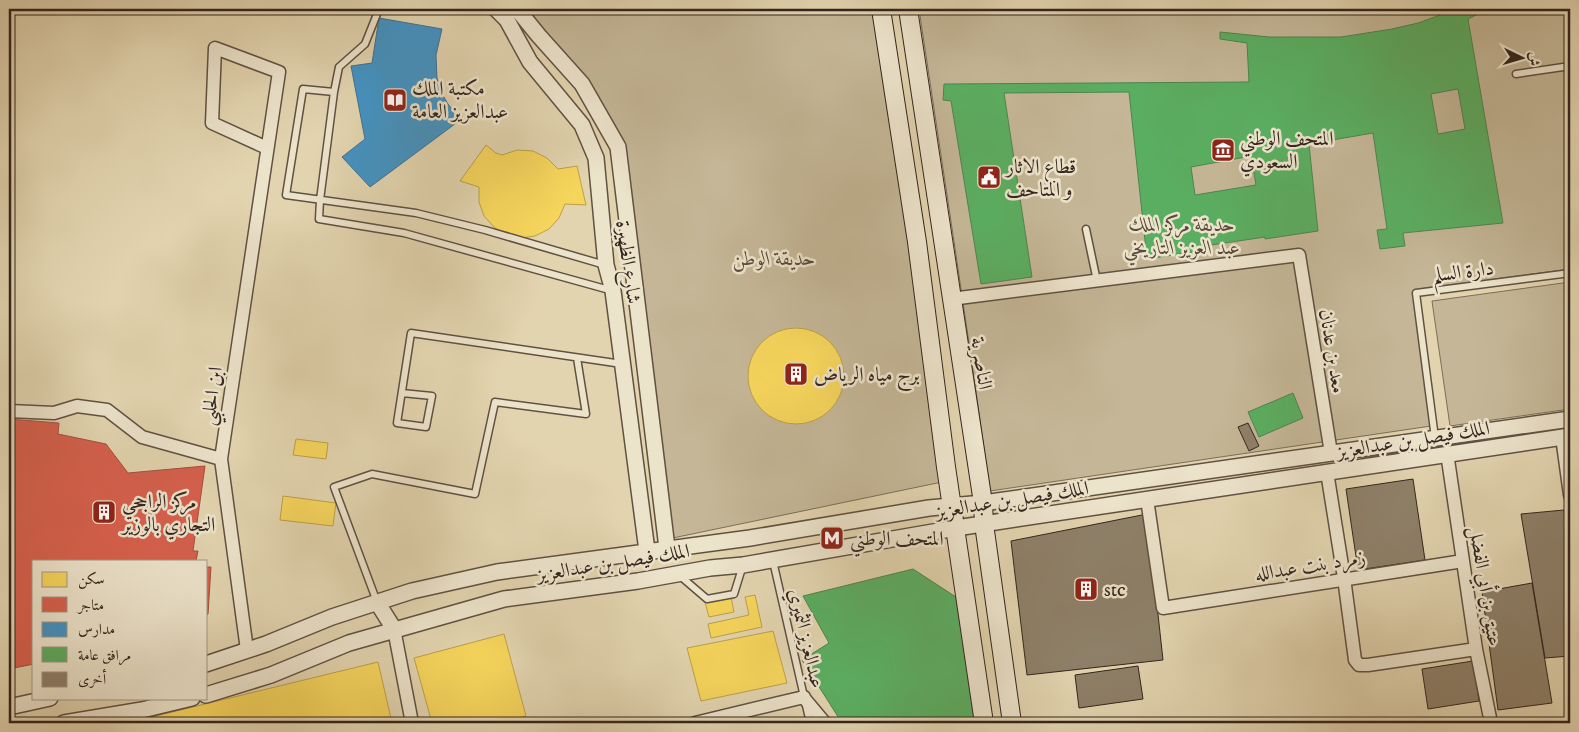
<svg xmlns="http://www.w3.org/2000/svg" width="1579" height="732" font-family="'IM FELL DW Pica',Amiri,serif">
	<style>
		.green { fill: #c4b696; stroke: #7c6e5a }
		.homes { fill: #f6d55c; stroke: #bca049 }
		.shops { fill: #d6604d; stroke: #a54e3f }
		.schools { fill: #4393c3; stroke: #3e7292 }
		.public { fill: #5aae61; stroke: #4f854d; fill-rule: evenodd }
		.building { fill: #8e8069; stroke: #34251e }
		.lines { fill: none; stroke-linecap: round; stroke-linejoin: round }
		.service-casing { stroke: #605142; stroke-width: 9 }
		.minor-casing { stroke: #605142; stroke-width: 15 }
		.tertiary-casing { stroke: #605142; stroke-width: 18 }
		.secondary-casing { stroke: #34251e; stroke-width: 20 }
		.service { stroke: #ece3cb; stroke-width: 6 }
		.minor { stroke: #ece3cb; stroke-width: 12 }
		.tertiary { stroke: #ece3cb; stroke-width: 15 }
		.secondary { stroke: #ece3cb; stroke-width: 18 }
		.labels { text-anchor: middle; stroke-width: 5; stroke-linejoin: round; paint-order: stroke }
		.poi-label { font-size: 20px; fill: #34251e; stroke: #ece3cb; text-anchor: start }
		.park-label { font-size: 20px; font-style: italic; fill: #58493c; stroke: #ece3cb }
		.street-label { font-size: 20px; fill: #34251e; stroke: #ece3cb }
	</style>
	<rect width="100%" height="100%" fill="#e2d4af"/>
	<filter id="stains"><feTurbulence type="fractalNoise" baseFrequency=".004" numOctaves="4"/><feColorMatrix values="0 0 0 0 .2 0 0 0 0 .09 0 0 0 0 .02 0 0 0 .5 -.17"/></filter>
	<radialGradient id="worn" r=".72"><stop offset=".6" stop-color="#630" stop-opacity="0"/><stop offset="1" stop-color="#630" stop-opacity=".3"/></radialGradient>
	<path class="green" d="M516,9H878L942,482L668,539L616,147L580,84Z
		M919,9H1570V269L1419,289L1431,426L990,491C968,330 943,169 919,9Z
		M1570,282V409L1450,426L1432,301Z"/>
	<path class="homes" d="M486,145L496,153L502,155L517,150L533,151L547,158L558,169L577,166L586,205L565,204L559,218L549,229L535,236L521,238L506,235L494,227L484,216L479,202V187L460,181Z
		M748 376a48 48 0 1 1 96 0a48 48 0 1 1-96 0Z
		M296,439L328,443L326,459L293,455Z
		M283,496L336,503L333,526L280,520Z
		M755,595L762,627L711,638L708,624L749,615L745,597Z
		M731,597L734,612L709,617L705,602Z
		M773,631L787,683L701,701L687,648Z
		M504,634L526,716L499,723H432L414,658Z
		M378,662L392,723H127Z"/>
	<path class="shops" d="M9,419L59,423L58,434L106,444L128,473L205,466L193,551H198L196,561H34V664L9,669Z
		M206,567H211L208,614L206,615Z"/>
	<path class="schools" d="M379,18L442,29L436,55L437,78L442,94L448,104L456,114L463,118L370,187L342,157L365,139L351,66L372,63Z"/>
	<path class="public" d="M1457,9H1488L1468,19L1503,223L1403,233L1405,246L1380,249L1377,230L1387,229L1373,133L1309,144L1318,231L1265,239V237L1198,247L1199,251L1147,259L1129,92L1004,93L1032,277L981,284L951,101L943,100L944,84L1249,82L1247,43L1220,39V32L1269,37H1341L1392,29L1418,23ZM1458,89L1465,129L1438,134L1431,94ZM1251,156L1256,185L1195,195L1191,167Z
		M1293,393L1303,418L1259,437L1248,412Z
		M913,569L956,597L975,723H842L802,660L829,643L803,596Z"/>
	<path class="building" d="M1248,423L1259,446L1249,451L1238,427Z
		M1413,479L1425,560L1358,570L1346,489Z
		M1564,510L1570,553V656L1545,658L1521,514Z
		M1147,514L1163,660L1027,675L1011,541Z
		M1532,583L1552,703L1498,710L1482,592Z
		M1473,661L1479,701L1428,709L1422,669Z
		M1138,666L1143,699L1079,708L1075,675Z"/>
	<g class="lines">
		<g class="service-casing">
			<path id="service" d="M379,9L365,44L339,67L334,92L320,200L319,219L404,233L613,291
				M1516,74L1570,66
				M334,92L303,89L286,195L416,213L485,230L605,265
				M1086,229L1097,281
				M402,393L432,396L426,427L397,423L411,333L622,364
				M1435,438L1416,293L1570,273
				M773,561L810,723
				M679,575L707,599L734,594L743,565
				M377,602L334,487L372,474L475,494L495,402L586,414L577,358"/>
		</g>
		<g class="minor-casing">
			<path id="minor" d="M951,299L1299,255L1331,453
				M9,411L54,413L77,406L107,410L142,437L221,459
				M1562,437L1570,495
				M1447,453L1476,649L1491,723
				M1327,472L1344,578L1355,660L1359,665H1368L1476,649
				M1147,499L1163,608L1463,561
				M394,629L412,723
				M247,650L221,459L279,72L215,48L212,123L267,148
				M804,698L825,723
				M695,723L804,697"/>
		</g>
		<g class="tertiary-casing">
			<path id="tertiary" d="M496,9L507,20L530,62L582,125L596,158L606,265L613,291L647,551
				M517,9L539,36L582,84L618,147L667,548
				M377,602L394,629
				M206,664L266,644L332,617L412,591L497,572L750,538L929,508L983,503L1570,419
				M206,695L271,675L349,643L504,599L638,581L710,568L743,565L956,528L1570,436
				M9,707L50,698
				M64,723L142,710L192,698"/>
		</g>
		<g class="secondary-casing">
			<path id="secondary" d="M881,9L917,242L946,467L984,723
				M908,9L983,503L984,524L1012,723"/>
		</g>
		<use href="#service" class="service"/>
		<use href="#minor" class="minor"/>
		<use href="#tertiary" class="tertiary"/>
		<use href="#secondary" class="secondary"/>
	</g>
	<defs>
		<g id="library-square" transform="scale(1.25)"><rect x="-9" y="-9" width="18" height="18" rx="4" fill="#8f2418" stroke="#ece3cb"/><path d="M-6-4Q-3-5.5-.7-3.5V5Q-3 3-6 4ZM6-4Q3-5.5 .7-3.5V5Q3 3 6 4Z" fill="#fff"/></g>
		<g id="museum-square" transform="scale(1.25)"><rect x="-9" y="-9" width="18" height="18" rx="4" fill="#8f2418" stroke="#ece3cb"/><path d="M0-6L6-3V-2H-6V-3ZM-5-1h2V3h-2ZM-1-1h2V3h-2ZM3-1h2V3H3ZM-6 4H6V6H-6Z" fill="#fff"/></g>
		<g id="civic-square" transform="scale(1.25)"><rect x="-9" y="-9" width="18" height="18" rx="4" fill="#8f2418" stroke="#ece3cb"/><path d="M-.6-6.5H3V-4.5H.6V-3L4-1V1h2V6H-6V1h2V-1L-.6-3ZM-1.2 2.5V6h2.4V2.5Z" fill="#fff"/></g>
		<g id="building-square" transform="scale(1.25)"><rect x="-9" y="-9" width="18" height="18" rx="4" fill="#8f2418" stroke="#ece3cb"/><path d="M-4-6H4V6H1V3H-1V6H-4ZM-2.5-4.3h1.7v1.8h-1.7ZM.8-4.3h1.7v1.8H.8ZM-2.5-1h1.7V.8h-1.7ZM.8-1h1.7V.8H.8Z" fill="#fff"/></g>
		<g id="metro-square" transform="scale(1.25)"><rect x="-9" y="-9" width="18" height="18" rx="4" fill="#8f2418" stroke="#ece3cb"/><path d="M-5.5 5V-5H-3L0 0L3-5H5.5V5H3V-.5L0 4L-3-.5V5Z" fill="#fff"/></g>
	</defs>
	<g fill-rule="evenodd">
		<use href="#library-square" x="395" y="100"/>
		<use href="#museum-square" x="1223" y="150"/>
		<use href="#civic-square" x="989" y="177"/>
		<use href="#building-square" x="796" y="374"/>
		<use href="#building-square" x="104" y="512"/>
		<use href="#metro-square" x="832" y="538"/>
		<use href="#building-square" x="1086" y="589"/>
	</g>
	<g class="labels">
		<g class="poi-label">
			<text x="412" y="95">مكتبة الملك<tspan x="412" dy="23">عبدالعزيز العامة</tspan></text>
			<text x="1240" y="145">المتحف الوطني<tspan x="1240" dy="23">السعودي</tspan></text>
			<text x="1006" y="173">قطاع الاثار<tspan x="1006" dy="23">و المتاحف</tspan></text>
			<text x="814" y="381">برج مياه الرياض</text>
			<text x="122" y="508">مركز الراجحي<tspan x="122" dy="23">التجاري بالوزير</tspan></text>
			<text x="850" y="545">المتحف الوطني</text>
			<text x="1104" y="596">stc</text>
		</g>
		<g class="park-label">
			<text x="1182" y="231">حديقة مركز الملك<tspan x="1182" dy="23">عبد العزيز التاريخي</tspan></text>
			<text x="774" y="265">حديقة الوطن</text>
		</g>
		<g class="street-label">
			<text transform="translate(629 262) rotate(82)" y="7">شارع الظهيرة</text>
			<text transform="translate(1463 271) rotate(-7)" y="7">دارة السلم</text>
			<text transform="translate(1333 351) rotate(81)" y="7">معد بن عدنان</text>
			<text transform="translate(982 363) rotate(81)" y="7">الناصرية</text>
			<text transform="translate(211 396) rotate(-82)" y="7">ابن الحلبي</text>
			<text transform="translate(1413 439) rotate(-9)" y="7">الملك فيصل بن عبدالعزيز</text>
			<text transform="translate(1012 499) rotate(-9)" y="7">الملك فيصل بن عبدالعزيز</text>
			<text transform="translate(613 562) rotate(-9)" y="7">الملك فيصل بن عبدالعزيز</text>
			<text transform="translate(1310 565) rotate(-9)" y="7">زمرد بنت عبدالله</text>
			<text transform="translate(1486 586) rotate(81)" y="7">عتيق بن أبي الفضل</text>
			<text transform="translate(807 638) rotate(77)" y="7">عبدالعزيز الثميري</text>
		</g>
	</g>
	<rect width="1579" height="732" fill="none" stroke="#e2d4af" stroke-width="30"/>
	<rect x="10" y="10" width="1559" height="712" fill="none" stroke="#34251e" stroke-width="2.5"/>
	<rect x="15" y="15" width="1549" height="702" fill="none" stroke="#34251e"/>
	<rect x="32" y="560" width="175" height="140" fill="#ece3cb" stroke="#a29786"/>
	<rect x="42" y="572" width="25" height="15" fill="#f6d55c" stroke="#a29786"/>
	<text x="78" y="584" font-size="15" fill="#34251e">سكن</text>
	<rect x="42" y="597" width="25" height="15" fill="#d6604d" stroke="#a29786"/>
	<text x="78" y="610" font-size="15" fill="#34251e">متاجر</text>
	<rect x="42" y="622" width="25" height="15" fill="#4393c3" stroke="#a29786"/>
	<text x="78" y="634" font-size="15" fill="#34251e">مدارس</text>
	<rect x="42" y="647" width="25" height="15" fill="#5aae61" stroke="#a29786"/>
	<text x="78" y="660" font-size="15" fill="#34251e">مرافق عامة</text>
	<rect x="42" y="672" width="25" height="15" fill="#8e8069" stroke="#a29786"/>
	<text x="78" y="684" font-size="15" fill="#34251e">أخرى</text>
	<g transform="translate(1522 58) rotate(95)" stroke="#ece3cb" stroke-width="4" paint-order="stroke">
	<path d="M0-4L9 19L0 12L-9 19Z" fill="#34251e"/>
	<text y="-8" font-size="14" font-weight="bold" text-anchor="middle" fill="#34251e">ش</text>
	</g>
	<rect width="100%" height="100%" filter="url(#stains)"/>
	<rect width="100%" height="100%" fill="url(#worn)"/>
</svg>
